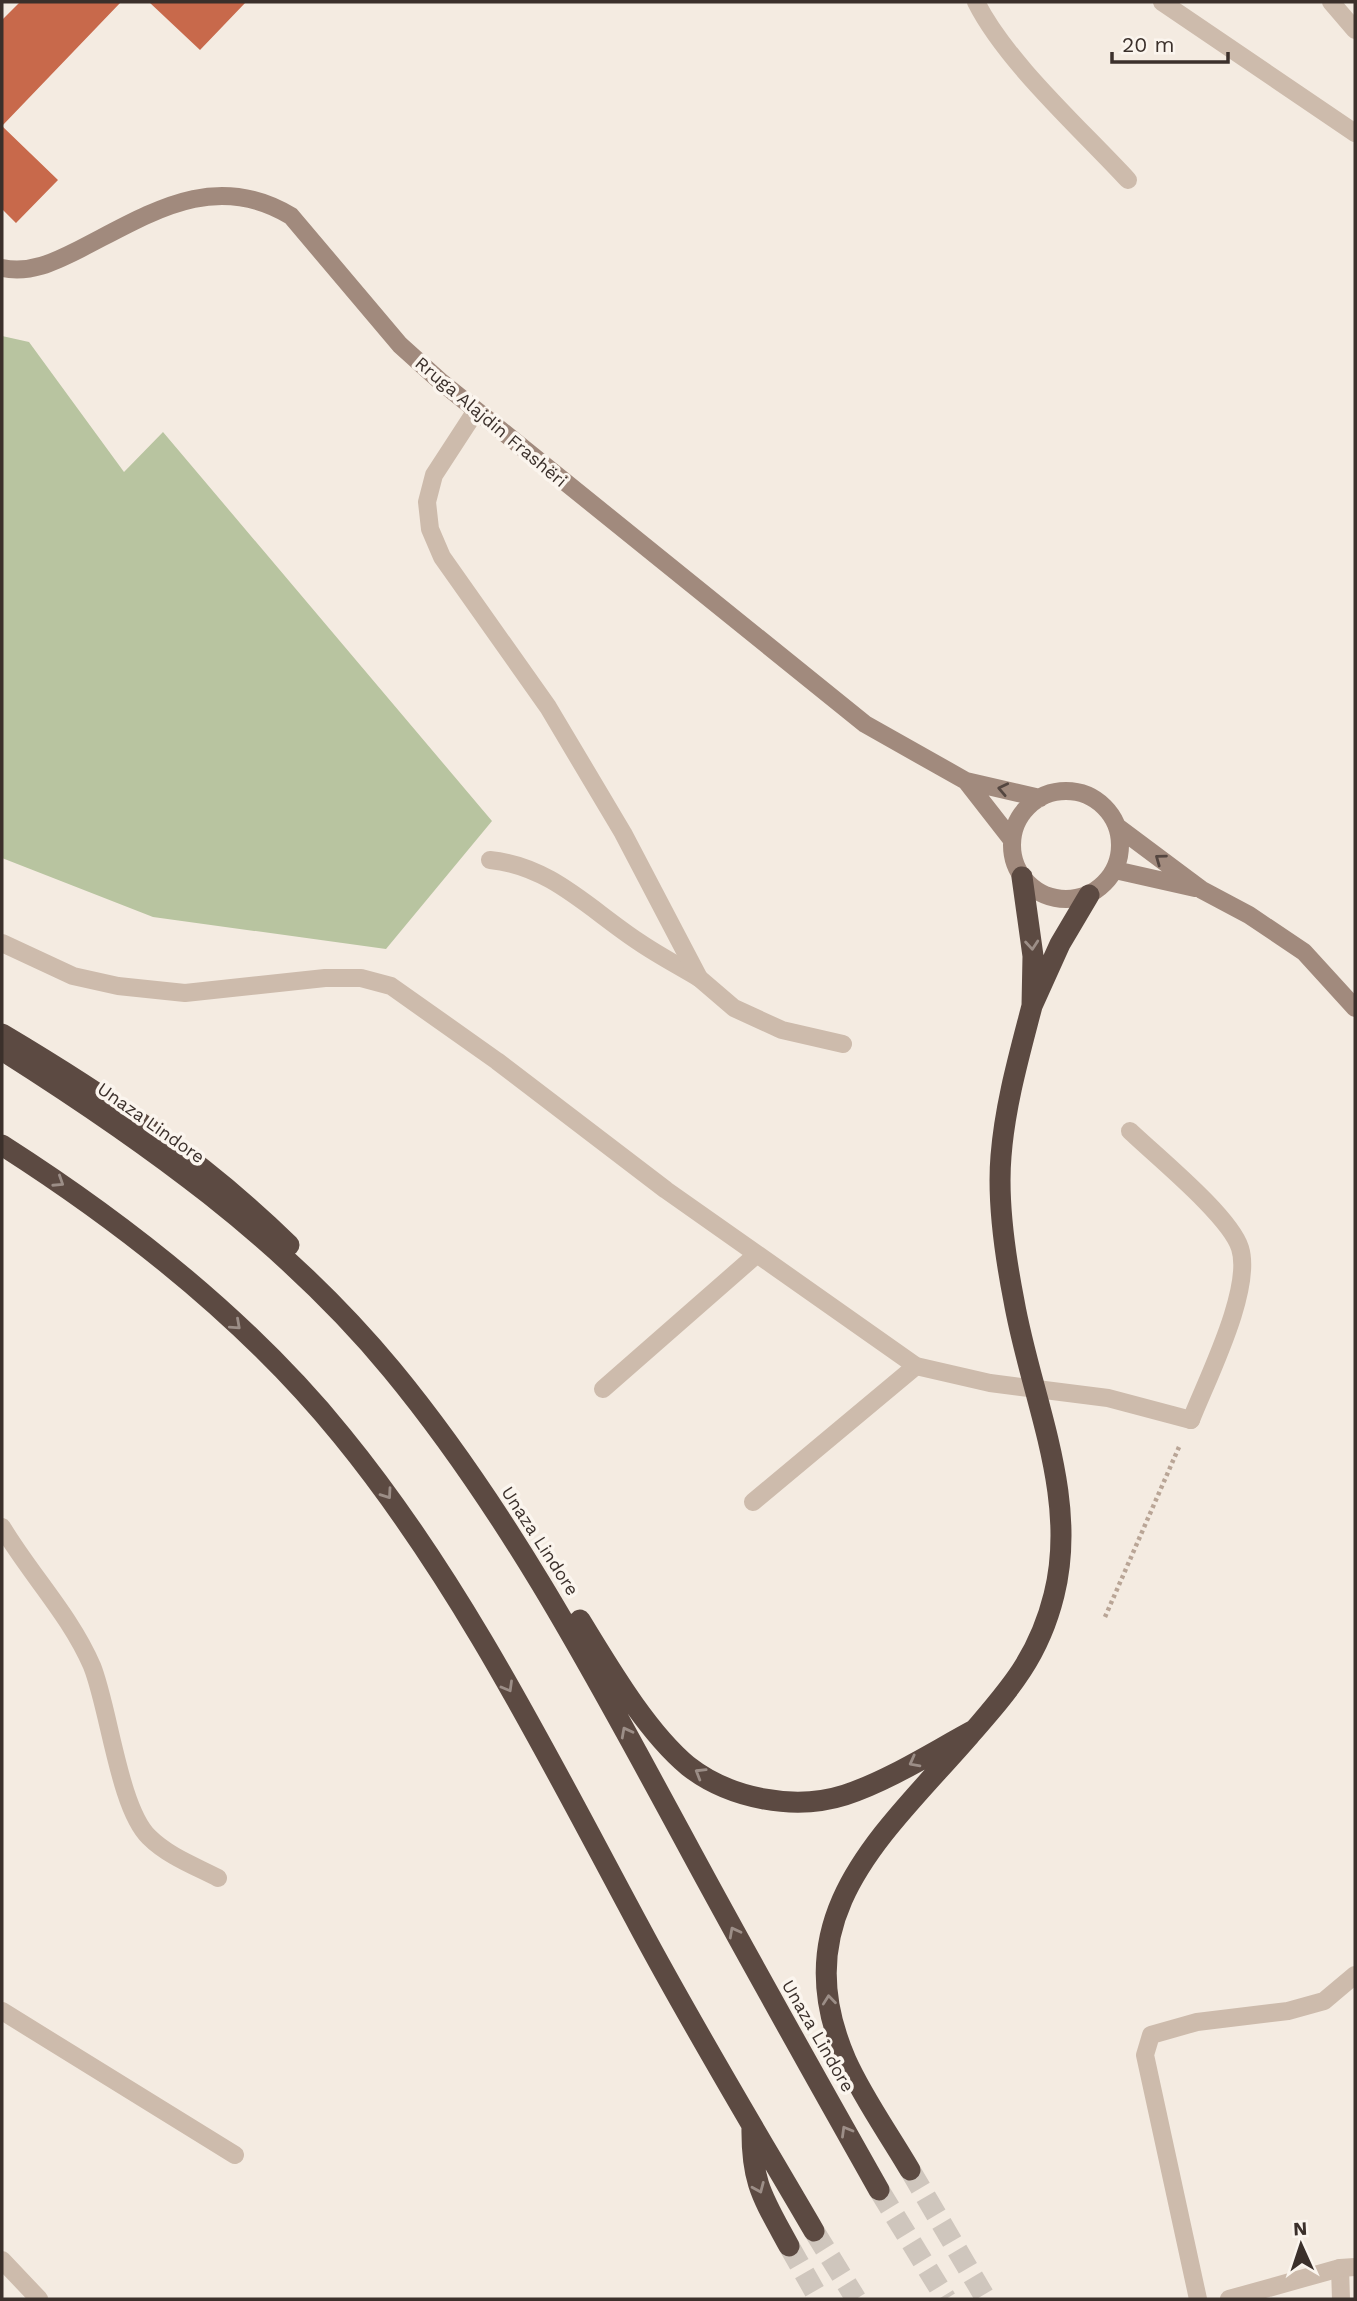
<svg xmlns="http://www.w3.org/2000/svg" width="1357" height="2301" font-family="'Work Sans',sans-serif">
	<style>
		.green { fill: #b8c4a0 }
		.building { fill: #c8694b }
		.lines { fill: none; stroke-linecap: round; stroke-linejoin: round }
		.highway-tunnel { stroke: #cfc6bd; stroke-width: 21; stroke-dasharray: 21 10; stroke-linecap: butt }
		.path { stroke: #b9a596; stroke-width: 4.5; stroke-dasharray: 3.5 3.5; stroke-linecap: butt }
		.lane { stroke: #cdbbac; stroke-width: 18 }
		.street { stroke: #cdbbac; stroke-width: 18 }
		.secondary { stroke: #a18a7d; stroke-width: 18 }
		.highway { stroke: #5c4a42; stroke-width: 21 }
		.oneway { stroke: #544640 }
		.oneway2 { stroke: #9c8e87 }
		.labels { text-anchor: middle; stroke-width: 7; stroke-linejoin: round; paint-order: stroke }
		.street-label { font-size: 18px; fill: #3b302b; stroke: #fbf5ee }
	</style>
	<rect width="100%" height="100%" fill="#f4ebe1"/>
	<path class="green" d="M2,336L29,342L124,472L163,432L492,821L386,949L153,917L2,858Z"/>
	<path class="building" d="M20,2H121L2,126V20Z
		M149,2H246L200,50Z
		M2,126L58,180L16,223L2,209Z"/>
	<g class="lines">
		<path class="highway-tunnel" d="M910,2170L986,2299
			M879,2190L946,2299
			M814,2231L856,2299
			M789,2246L819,2299"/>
		<path class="path" d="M1105,1617L1179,1447"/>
		<path class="lane" d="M490,860C551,866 589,909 639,942C658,955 679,966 699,978
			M1130,1131C1156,1156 1230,1216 1240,1248C1253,1289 1207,1379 1191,1420
			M603,1389L756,1255
			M753,1502L916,1366
			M2,1527C30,1574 70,1615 92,1666C109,1708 119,1808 149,1837C168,1856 195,1866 218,1878
			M2,2011L235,2155
			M1340,2268L1341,2299
			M1198,2299L1145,2055L1151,2035L1197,2022L1288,2011L1324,2001L1355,1975"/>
		<path class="street" d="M976,2C1006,62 1081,129 1128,180
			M1162,2L1355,133
			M1331,2L1355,30
			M475,412L434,475L427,502L430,529L442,557L548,707L623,833L699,978L734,1008L782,1030L843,1044
			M2,943L73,976L118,986L185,993L325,978H361L391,986L497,1061L666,1190L916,1366L990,1383L1108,1398L1191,1420
			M2,2260L39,2299
			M1229,2299L1340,2268L1355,2267"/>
		<path class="secondary" d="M2,268C32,274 56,261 82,248C152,212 215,170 291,216L400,345L440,381L865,724L966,781L1040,798
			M966,781L1012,840
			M1012 845a54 54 0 1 1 108 0a54 54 0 1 1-108 0Z
			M1119,828L1202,890L1249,915L1304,952L1355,1008
			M1115,870L1195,888"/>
		<path class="highway" d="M1022,877L1033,956L1032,1006L1060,944L1089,895
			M2,1034C103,1094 205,1162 289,1245
			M2,1050C144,1140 284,1239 392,1370C509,1512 595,1675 683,1837C747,1956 813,2073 879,2190
			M2,1145C127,1225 248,1320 342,1436C462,1583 549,1759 639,1926C694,2029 755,2130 814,2231
			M580,1620C609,1667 646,1731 688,1766C730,1799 795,1811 845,1795C890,1780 933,1752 974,1730
			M752,2126C751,2183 763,2198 789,2246
			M910,2170C889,2134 863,2098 846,2060C783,1915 883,1835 970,1735C1010,1689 1039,1656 1054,1595C1079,1496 1031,1398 1014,1301C1005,1255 997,1203 1001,1156C1005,1105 1019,1056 1032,1006"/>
	</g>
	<defs><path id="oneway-chevron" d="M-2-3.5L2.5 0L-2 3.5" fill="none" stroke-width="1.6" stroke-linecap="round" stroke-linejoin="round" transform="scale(1.75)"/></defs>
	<g class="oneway">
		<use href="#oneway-chevron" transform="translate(1003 789) rotate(-168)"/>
		<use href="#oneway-chevron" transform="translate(1160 859) rotate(-144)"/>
	</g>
	<g class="oneway2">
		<use href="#oneway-chevron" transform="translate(1032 945) rotate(85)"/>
		<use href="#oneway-chevron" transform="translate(59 1182) rotate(33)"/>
		<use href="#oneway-chevron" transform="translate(236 1325) rotate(42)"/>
		<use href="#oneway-chevron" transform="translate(387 1494) rotate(55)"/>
		<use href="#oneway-chevron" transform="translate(508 1687) rotate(60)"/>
		<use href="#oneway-chevron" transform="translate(626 1732) rotate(-118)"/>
		<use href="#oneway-chevron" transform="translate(914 1762) rotate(152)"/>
		<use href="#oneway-chevron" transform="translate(700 1773) rotate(-149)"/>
		<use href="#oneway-chevron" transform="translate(734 1932) rotate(-118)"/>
		<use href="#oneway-chevron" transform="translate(829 2000) rotate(-96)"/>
		<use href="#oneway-chevron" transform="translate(846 2131) rotate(-120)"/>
		<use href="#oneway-chevron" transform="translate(759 2188) rotate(67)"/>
	</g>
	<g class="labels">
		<g class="street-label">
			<text transform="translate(491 422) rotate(40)" y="6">Rruga Alajdin Frashëri</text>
			<text transform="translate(151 1123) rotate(35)" y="6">Unaza Lindore</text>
			<text transform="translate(540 1541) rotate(57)" y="6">Unaza Lindore</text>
			<text transform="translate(818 2036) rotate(60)" y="6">Unaza Lindore</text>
		</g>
	</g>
	<rect width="1357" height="2301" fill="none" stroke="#3b302b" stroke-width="7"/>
	<g transform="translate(1301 2245) rotate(357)" stroke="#fbf5ee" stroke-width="5" paint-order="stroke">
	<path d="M0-5L12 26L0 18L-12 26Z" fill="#3b302b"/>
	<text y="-10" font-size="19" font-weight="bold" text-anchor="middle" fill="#3b302b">N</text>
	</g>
	<path d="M1112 52v10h116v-10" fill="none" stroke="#3b302b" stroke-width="3.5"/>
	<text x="1122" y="52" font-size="21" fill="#3b302b" stroke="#fbf5ee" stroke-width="5" paint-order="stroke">20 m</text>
</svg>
